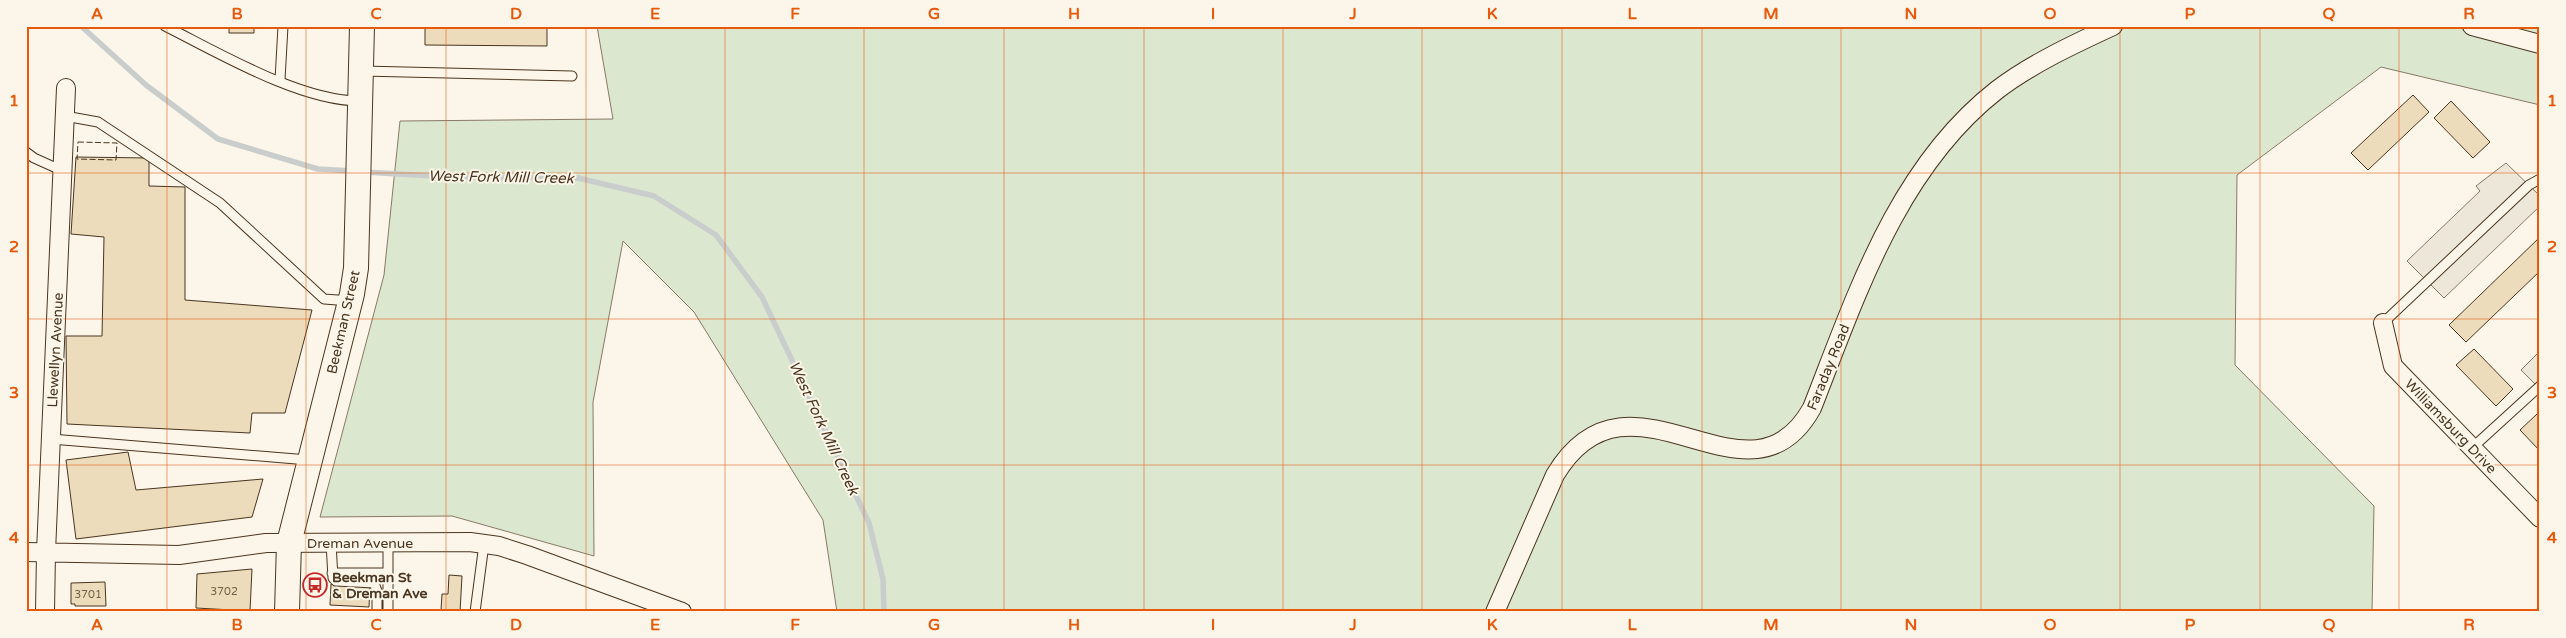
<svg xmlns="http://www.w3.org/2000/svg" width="2566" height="638" font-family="'Varela Round',sans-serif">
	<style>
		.green { fill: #dce7d0; stroke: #887966 }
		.parking { fill: #ede7d9; stroke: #887966 }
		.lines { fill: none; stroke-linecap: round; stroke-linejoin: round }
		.stream { stroke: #c9cecd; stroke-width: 5.5 }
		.building { fill: #ecdcbc; stroke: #4a3520 }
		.lane-casing { stroke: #4a3520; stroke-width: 11 }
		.street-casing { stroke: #4a3520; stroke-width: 20 }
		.secondary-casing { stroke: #4a3520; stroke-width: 26 }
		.lane { stroke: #fbf6e9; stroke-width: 9 }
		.street { stroke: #fbf6e9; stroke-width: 18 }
		.secondary { stroke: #fbf6e9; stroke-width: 24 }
		.fence { stroke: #4a3520; stroke-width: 1; stroke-dasharray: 6 2.5; stroke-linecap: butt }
		.grid { fill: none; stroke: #e8590c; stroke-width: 1; stroke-opacity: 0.55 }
		.labels { text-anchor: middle; stroke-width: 4; stroke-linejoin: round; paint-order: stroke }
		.number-label { font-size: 11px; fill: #725f47 }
		.street-label { font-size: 14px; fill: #4a3520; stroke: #fbf6e9 }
		.poi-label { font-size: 14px; font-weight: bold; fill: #4a3520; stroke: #fbf6e9; text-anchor: start }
		.water-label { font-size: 15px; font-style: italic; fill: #4a3520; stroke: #fbf6e9 }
		.neatline { fill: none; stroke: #e8590c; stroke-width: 2 }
		.grid-label { font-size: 16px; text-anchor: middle; font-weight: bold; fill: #e8590c }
	</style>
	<rect width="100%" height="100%" fill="#fbf6e9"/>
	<path class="green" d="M597,26H2540V105L2381,67L2237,175L2235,365L2374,506L2372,612H837L823,520L694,312L623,241L593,402L594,556L452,516L320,517L384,275L400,121L613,119Z"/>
	<path class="parking" d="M2506,163L2540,196V206L2444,298L2407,261L2480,191L2476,186Z
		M2540,351V389L2521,370Z"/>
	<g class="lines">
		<path class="stream" d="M81,26L146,85L218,139L318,169L353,171
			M364,172L450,177L578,178L654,196L716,235L762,297L869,523L883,579L884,612"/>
	</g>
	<path class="building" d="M229,26H254V33H229Z
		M425,26H547V46L425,45Z
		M2413,95L2429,112L2368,170L2351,153Z
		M2451,101L2490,142L2473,158L2434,118Z
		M76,157L149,158V186L185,187V300L312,310L285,413H252L250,433L67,424L66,336H102L104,237L71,234Z
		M2540,237V271L2466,342L2449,325Z
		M2474,349L2513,389L2496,406L2456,365Z
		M2537,414L2540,417V451L2520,430Z
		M128,452L136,490L263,479L252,517L76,539L66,460Z
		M252,569L250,611L196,608L197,574Z
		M449,575L462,576L460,612L441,610L442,594H448Z
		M105,582L106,606H75V604H71V583Z
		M331,584L370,585L369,607L330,605Z"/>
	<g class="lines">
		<g class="lane-casing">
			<path id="lane" d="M165,26C219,53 300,101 359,101
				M362,71L572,76
				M280,80L283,26
				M65,116L98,122L220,203L324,299L350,301
				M26,152L34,158L63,171
				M2383,323L2529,185L2540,179
				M51,439L308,460
				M2472,448L2540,386
				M331,543L333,578L336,581L374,583L377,591V612
				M332,573H388V612
				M388,573V542
				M475,612L484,544"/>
		</g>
		<g class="street-casing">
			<path id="street" d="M2472,26L2540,44
				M2383,323L2393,366L2540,518
				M26,552L179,555L266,543L470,542L499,546L527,555L682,612
				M45,612L46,552L66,88
				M1495,612L1555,475C1630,349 1748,523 1812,408C1856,296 1897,168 1997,90C2031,64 2074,44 2113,26"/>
		</g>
		<g class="secondary-casing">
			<path id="secondary" d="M287,612L289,543L352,294L356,268L362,26"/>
		</g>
		<use href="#lane" class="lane"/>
		<use href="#street" class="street"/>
		<use href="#secondary" class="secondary"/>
		<path class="fence" d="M78,142L117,143L116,160L77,159Z"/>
	</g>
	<path class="grid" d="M167,26V612M306,26V612M446,26V612M586,26V612M725,26V612M864,26V612M1004,26V612M1144,26V612M1283,26V612M1422,26V612M1562,26V612M1702,26V612M1841,26V612M1981,26V612M2120,26V612M2260,26V612M2399,26V612M26,173H2540M26,319H2540M26,465H2540"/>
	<defs>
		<g id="bus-ring" transform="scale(1.25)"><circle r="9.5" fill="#fbf6e9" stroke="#c62828" stroke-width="1.5"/><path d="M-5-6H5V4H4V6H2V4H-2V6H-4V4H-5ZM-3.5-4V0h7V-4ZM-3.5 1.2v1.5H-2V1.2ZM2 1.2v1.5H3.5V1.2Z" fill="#c62828"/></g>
	</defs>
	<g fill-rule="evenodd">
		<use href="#bus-ring" x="315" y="585"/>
	</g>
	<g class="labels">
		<g class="number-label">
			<text x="224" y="595">3702</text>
			<text x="88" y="598">3701</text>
		</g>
		<g class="street-label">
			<text transform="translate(343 322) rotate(-77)" y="5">Beekman Street</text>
			<text transform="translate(55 350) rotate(-87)" y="5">Llewellyn Avenue</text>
			<text transform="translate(1828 367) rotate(-68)" y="5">Faraday Road</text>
			<text transform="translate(2451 426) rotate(46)" y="5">Williamsburg Drive</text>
			<text x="360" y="548">Dreman Avenue</text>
		</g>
		<g class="poi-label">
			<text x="332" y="582">Beekman St<tspan x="332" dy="16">&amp; Dreman Ave</tspan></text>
		</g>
		<g class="water-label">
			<text transform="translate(501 177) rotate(1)" y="5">West Fork Mill Creek</text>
			<text transform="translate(824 428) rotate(65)" y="5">West Fork Mill Creek</text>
		</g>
	</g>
	<rect width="2566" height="638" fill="none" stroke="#fbf6e9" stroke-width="55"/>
	<rect x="28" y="28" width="2510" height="582" class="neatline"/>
	<g class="grid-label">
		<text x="97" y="19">A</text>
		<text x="237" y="19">B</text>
		<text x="376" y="19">C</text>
		<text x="516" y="19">D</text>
		<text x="655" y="19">E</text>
		<text x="795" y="19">F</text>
		<text x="934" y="19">G</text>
		<text x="1074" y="19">H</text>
		<text x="1213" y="19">I</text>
		<text x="1353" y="19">J</text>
		<text x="1492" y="19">K</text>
		<text x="1632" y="19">L</text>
		<text x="1771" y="19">M</text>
		<text x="1911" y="19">N</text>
		<text x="2050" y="19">O</text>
		<text x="2190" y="19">P</text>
		<text x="2329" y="19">Q</text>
		<text x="2469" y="19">R</text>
		<text x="14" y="106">1</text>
		<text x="2552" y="106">1</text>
		<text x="14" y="252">2</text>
		<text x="2552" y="252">2</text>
		<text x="14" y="398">3</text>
		<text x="2552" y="398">3</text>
		<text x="14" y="543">4</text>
		<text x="2552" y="543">4</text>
		<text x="97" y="630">A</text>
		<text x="237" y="630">B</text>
		<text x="376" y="630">C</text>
		<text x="516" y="630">D</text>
		<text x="655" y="630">E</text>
		<text x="795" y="630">F</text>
		<text x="934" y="630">G</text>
		<text x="1074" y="630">H</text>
		<text x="1213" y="630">I</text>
		<text x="1353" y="630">J</text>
		<text x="1492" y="630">K</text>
		<text x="1632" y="630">L</text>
		<text x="1771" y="630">M</text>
		<text x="1911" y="630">N</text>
		<text x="2050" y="630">O</text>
		<text x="2190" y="630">P</text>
		<text x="2329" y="630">Q</text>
		<text x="2469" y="630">R</text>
	</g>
</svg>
